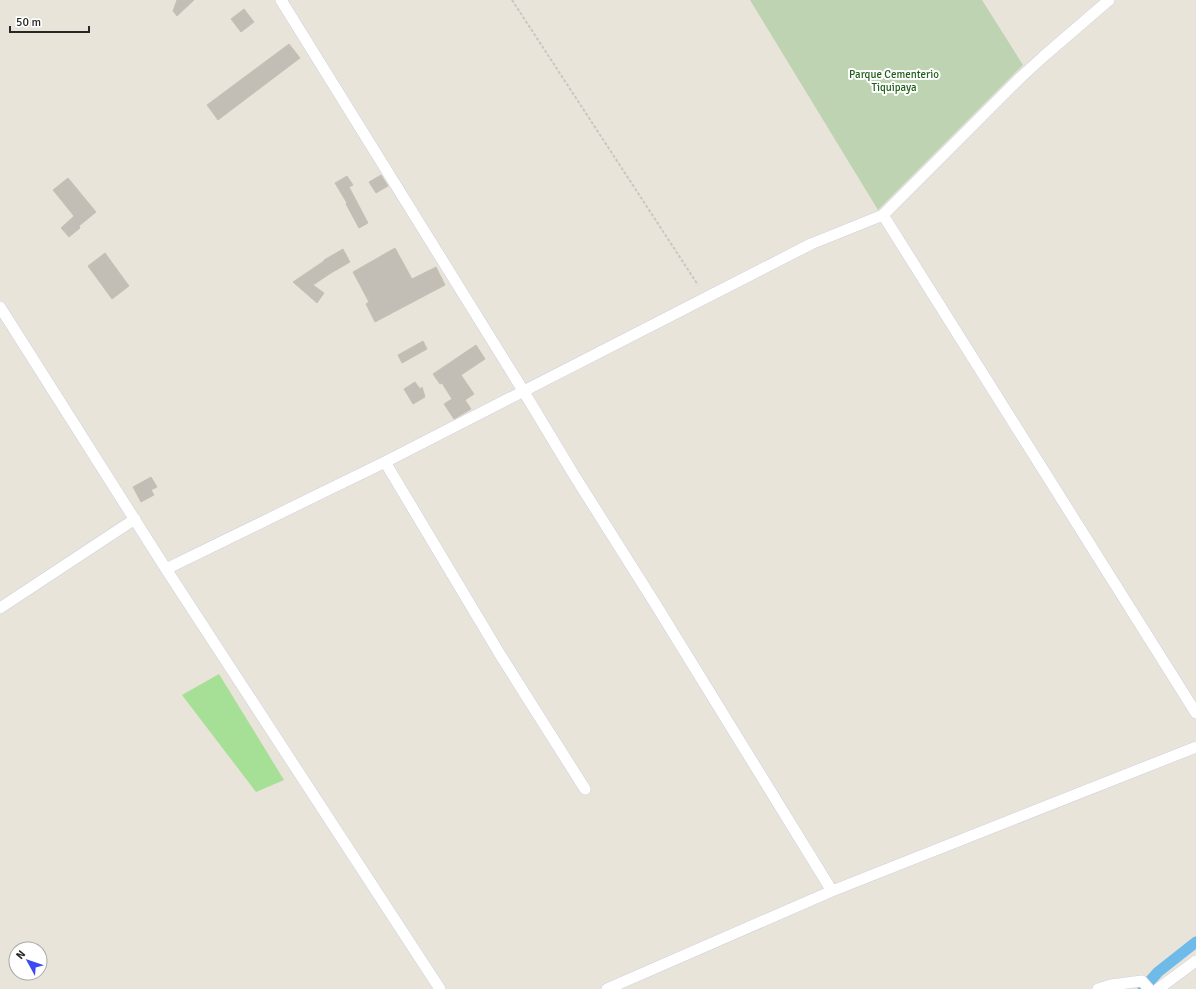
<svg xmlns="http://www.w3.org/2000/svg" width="1196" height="989" font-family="Signika,sans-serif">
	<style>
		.green { fill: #a6df96 }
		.cemetery { fill: #bdd3b1 }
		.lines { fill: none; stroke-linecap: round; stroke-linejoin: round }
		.canal { stroke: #6ebae9; stroke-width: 11 }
		.building { fill: #c2beb5; stroke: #c4c0b3 }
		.minor-casing { stroke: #ced0e0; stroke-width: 12 }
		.path { stroke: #c7c7c7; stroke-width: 2; stroke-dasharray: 3 2; stroke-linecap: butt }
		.minor { stroke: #fff; stroke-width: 11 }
		.labels { text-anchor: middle; stroke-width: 4; stroke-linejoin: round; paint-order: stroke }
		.park-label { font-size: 11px; fill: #21601b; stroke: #fff }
	</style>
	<rect width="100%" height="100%" fill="#e9e4d9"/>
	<path class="green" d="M219,674L284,780L256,792L182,695Z"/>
	<path class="cemetery" d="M750,0H982L1023,65L878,210Z"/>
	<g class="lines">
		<path class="canal" d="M1143,989L1158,972L1196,942"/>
	</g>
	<path class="building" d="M177,0H194L177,16L173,11Z
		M244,9L254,22L241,32L231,19Z
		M289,44L300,58L218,120L207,105Z
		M381,175L388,186L376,193L369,182Z
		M347,176L353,185L349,187L368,223L359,228L346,204L347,203L335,183Z
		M68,178L96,212L79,226L80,228L69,237L61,228L74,216L53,190Z
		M395,248L412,279L436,267L445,285L375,322L366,304L369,302L353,272Z
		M343,249L350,262L331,273L313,285L324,293L317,303L293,282L324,261V260Z
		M105,253L129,286L112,299L88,266Z
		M423,341L427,349L402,363L398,355Z
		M476,345L485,359L461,375L474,394L465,400L471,409L454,419L444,404L452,399L442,383L440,384L433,374Z
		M415,382L420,389L422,387L425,397L413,404L404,389Z
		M151,477L157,487L151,490L154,495L141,502L133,487Z"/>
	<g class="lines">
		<g class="minor-casing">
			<path id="minor" d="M281,0L524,392L574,475L656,605L832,891
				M883,215L1196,713
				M0,307L166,569L440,989
				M385,462L501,656L585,789
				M166,569L385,462L811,244L883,215L1020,78L1044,56L1109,0
				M0,608L135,519
				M607,989L832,891L1196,747
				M1098,989L1111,985L1142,981L1149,989
				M1158,989L1196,961"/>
		</g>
		<path class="path" d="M512,0L698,285"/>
		<use href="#minor" class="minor"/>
	</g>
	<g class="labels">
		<g class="park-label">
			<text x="894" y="78">Parque Cementerio<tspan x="894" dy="13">Tiquipaya</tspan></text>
		</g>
	</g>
	<g transform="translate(28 961) rotate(310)"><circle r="19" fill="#ffffff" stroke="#a9a9a9"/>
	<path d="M0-3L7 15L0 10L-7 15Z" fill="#3d49f2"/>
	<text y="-6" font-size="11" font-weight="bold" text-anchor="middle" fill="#272727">N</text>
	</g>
	<path d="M10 26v6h79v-6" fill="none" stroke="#272727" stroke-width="2"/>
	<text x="16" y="26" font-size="12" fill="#272727" stroke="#ffffff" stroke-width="3" paint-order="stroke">50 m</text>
</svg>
